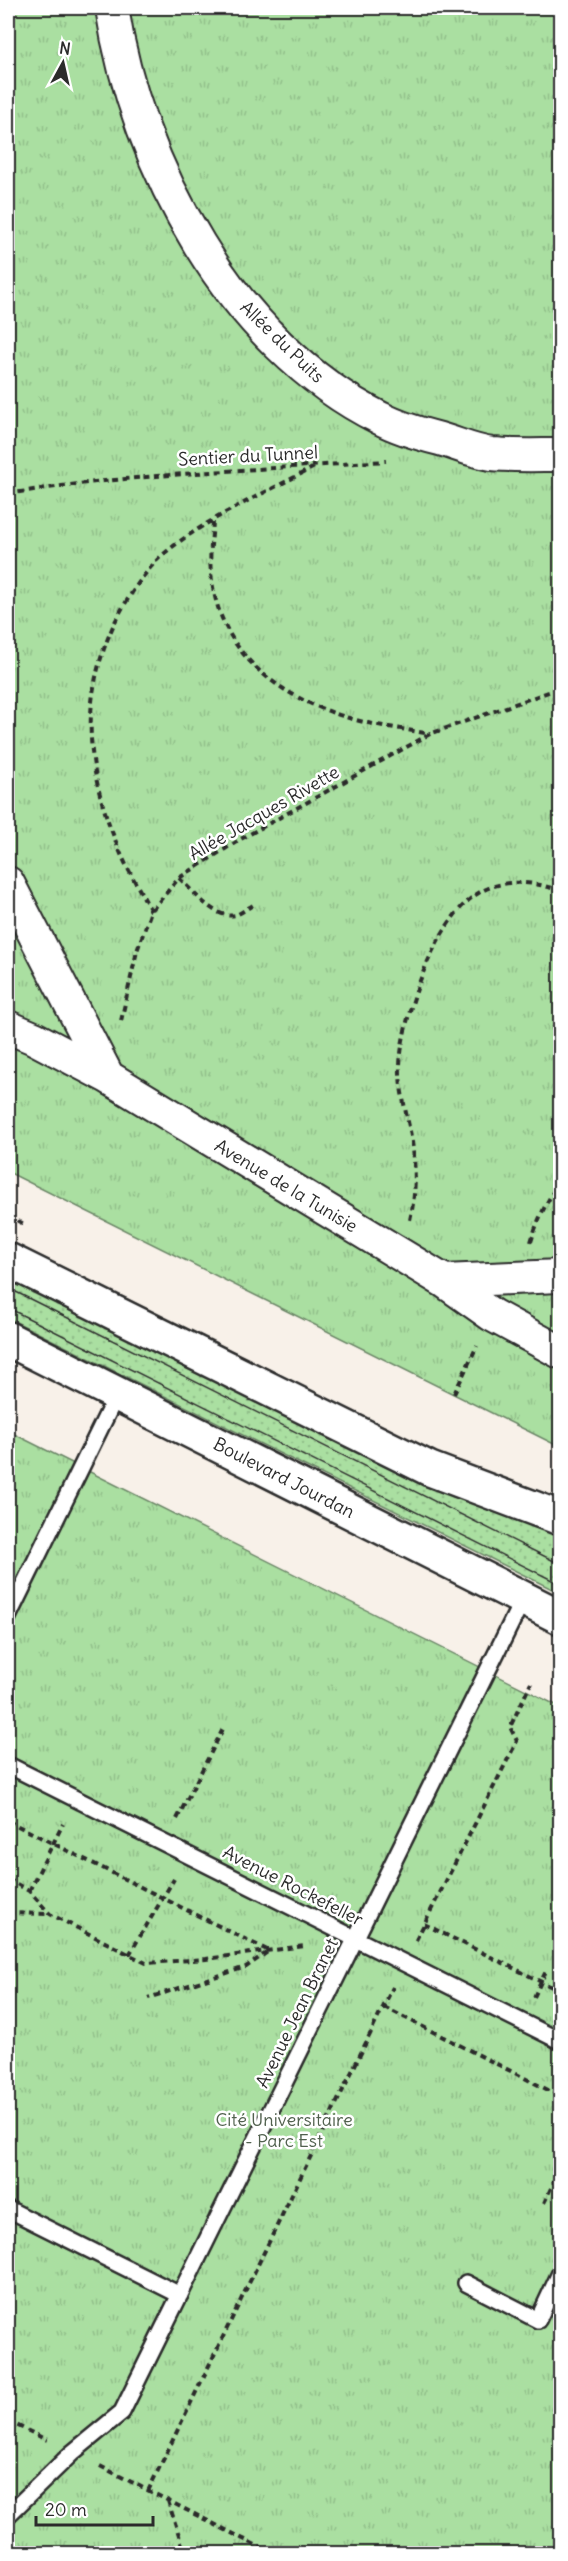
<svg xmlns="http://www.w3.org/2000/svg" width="568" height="2561" font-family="Delius,sans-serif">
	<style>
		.grass { fill: url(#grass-dots); stroke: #6a8566; stroke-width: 1.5 }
		.park { fill: url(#park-tufts); stroke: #6a8566; stroke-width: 1.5 }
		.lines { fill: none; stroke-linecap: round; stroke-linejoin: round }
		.lane-casing { stroke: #2b2b2b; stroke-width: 20 }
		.street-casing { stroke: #2b2b2b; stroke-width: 36 }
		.primary-casing { stroke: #2b2b2b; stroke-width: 38 }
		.path { stroke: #2b2b2b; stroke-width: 4; stroke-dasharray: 6 4.5; stroke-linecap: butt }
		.lane { stroke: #fff; stroke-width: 15 }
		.street { stroke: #fff; stroke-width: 32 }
		.primary { stroke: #fff; stroke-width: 33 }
		.tram { stroke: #2b2b2b; stroke-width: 1.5 }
		.labels { text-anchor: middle; stroke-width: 5; stroke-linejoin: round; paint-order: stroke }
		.street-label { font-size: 18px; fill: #2b2b2b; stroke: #fff }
		.park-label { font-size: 18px; fill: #51614e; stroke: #fff }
	</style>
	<defs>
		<pattern id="grass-dots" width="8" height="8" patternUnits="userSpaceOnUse" patternTransform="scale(1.5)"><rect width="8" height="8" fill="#aadfa1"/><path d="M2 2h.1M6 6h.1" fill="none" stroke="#92c08b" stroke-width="1.8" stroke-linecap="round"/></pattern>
		<pattern id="park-tufts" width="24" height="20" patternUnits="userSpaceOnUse" patternTransform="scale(1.5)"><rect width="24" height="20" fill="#aadfa1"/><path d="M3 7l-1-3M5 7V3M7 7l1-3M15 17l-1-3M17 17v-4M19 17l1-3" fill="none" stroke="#92c08b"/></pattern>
	</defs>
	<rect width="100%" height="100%" fill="#f8f1e9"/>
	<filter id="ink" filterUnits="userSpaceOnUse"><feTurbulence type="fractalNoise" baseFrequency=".0167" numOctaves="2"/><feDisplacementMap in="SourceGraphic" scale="12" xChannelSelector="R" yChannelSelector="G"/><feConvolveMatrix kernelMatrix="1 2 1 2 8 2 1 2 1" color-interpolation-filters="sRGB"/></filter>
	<g filter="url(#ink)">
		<path class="grass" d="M8,1277L434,1489L560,1533V1593L8,1318Z"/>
		<path class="park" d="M8,8H560V1447L8,1172Z
			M8,1431L560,1707V2553H8Z"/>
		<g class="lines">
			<g class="lane-casing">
				<path id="lane" d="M8,1617L117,1394
					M8,1765L560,2041
					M8,2209L180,2295
					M466,2283L538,2320L560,2273
					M8,2515L72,2453L122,2412L523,1599"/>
			</g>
			<g class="street-casing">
				<path id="street" d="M112,8C136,165 232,345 380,418C399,428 420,434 440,439C457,444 475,452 492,454C515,456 538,455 560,455
					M8,883L108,1077
					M8,1027L34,1038L108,1077L444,1281L492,1315L560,1352
					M444,1281L560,1276"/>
			</g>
			<g class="primary-casing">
				<path id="primary" d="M8,1260L430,1469L560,1518
					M8,1339L560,1617"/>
			</g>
			<path class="path" d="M8,494C135,473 258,470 386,461
				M213,522C212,538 209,556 211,572C218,652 276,696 349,718C375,726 404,729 430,734
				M179,878C193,891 215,920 236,915C241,913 248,908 253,905
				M151,911C139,888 125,866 116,842C85,766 80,696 115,622C126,600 147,567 166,552C210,516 266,493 316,466
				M121,1021L137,951L151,911L179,878L241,839L430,734L560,688
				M8,1216L26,1225
				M410,1220C416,1193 416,1169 412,1142C408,1117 399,1092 400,1065C402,1018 435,920 477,894C501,878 535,881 560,891
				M531,1242C538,1218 547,1201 560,1181
				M454,1394L477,1346
				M177,1819L224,1727
				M8,1821L269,1951L246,1967L148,1998
				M8,1879L29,1891L50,1914L146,1963L206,1959L304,1946
				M29,1891L63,1824
				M8,1913L49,1914
				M424,1924L560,1991
				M416,1940L517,1741L510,1727L531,1683
				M129,1955L174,1879
				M534,1997L546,1971
				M384,2007L560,2096
				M544,2203L560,2169
				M8,2421L47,2440
				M100,2466L273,2554
				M148,2491L393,1987
				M168,2501L185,2554
				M8,2547L20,2554"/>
			<use href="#lane" class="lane"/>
			<use href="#street" class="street"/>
			<use href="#primary" class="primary"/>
			<path class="tram" d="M8,1288L560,1564
				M8,1308L560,1584"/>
		</g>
	</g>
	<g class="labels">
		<g class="street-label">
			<text transform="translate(282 342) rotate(44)" y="6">Allée du Puits</text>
			<text transform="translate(248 456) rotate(-3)" y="6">Sentier du Tunnel</text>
			<text transform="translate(264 813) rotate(-30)" y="6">Allée Jacques Rivette</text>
			<text transform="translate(286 1186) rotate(31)" y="6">Avenue de la Tunisie</text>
			<text transform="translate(284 1478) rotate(27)" y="6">Boulevard Jourdan</text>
			<text transform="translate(293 1886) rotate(27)" y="6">Avenue Rockefeller</text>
			<text transform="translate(297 2013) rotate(-64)" y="6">Avenue Jean Branet</text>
		</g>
		<g class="park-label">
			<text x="284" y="2126">Cité Universitaire<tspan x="284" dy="21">- Parc Est</tspan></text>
		</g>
	</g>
	<rect width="568" height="2561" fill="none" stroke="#fff" stroke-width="30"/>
	<rect x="15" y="15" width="538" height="2531" fill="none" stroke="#2b2b2b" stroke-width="2" filter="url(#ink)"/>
	<g transform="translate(63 63) rotate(8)" stroke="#ffffff" stroke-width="4.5" paint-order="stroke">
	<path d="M0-4.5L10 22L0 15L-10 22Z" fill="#2b2b2b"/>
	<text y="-9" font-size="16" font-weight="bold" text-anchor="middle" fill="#2b2b2b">N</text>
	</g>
	<path d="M36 2516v9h117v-9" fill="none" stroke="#2b2b2b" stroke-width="3"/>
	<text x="45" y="2516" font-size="18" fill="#2b2b2b" stroke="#ffffff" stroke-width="4.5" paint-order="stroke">20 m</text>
</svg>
